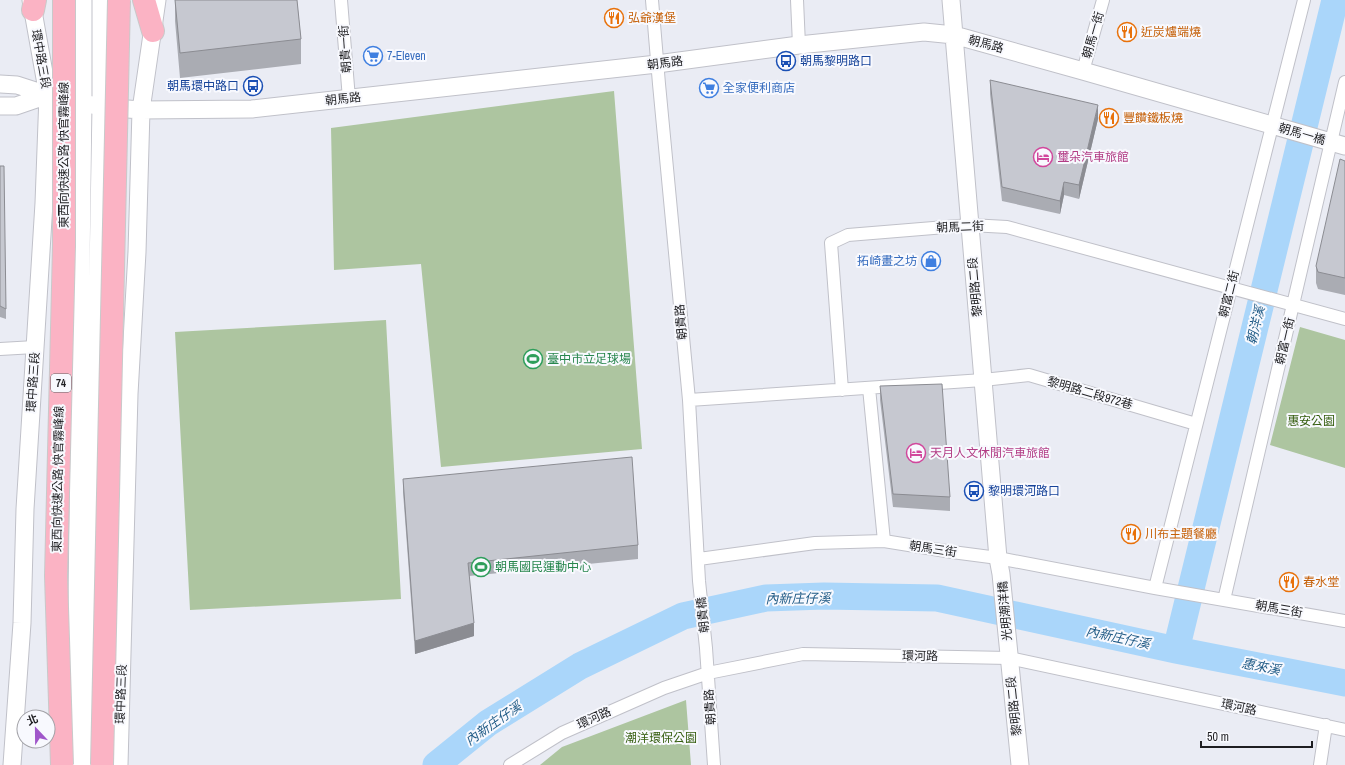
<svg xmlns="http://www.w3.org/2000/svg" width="1345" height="765" font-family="'Archivo Narrow','Noto Sans TC',sans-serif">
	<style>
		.green { fill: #adc5a0 }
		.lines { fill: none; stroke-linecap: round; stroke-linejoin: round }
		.river { stroke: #aad6fa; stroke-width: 27 }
		.street-casing { stroke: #c0c1c9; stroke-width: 14 }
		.secondary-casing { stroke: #c0c1c9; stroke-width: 19 }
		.highway-casing { stroke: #c9c9ca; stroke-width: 24 }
		.street { stroke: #fff; stroke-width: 12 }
		.secondary { stroke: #fff; stroke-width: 17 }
		.highway { stroke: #fbb3c4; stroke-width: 22 }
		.highway-bridge-casing { stroke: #c9c9ca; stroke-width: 24; stroke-linecap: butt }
		.highway-bridge { stroke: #fbb3c4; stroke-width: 22 }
		.wall { fill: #aaacb3 }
		.shaded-wall { fill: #8b8c92 }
		.building { fill: #c6c8d0; stroke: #8b8c92 }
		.labels { text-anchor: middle; stroke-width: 4; stroke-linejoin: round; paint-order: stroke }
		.shield { fill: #f8f9fe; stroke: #5f6063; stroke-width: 1 }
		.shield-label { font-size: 11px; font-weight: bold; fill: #1e1e21 }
		.food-label { font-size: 12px; fill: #c56008; stroke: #f8f9fe; text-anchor: start }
		.street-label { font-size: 12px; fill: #1e1e21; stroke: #f8f9fe }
		.shop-label { font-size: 12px; fill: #366cbe; stroke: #f8f9fe; text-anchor: start }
		.transit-label { font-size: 12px; fill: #164399; stroke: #f8f9fe; text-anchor: start }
		.hotel-label { font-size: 12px; fill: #b23c85; stroke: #f8f9fe; text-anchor: start }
		.leisure-label { font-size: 12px; fill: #27864d; stroke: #f8f9fe; text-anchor: start }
		.park-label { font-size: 12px; fill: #345d0e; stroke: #f8f9fe }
		.water-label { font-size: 13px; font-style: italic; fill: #205b86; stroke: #f8f9fe }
	</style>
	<rect width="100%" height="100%" fill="#eaecf4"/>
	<path class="green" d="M614,91L642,449L441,467L421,264L334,270L331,128Z
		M386,320L401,599L190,610L175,332Z
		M1300,327L1345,340V468L1270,445Z
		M686,700L691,765H540L562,747Z"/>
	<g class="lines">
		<path class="river" d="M1176,650L1335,0
			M436,765L488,723L580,666L683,616L766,598L824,596L937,598L1176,650L1345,683"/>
		<g class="street-casing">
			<path id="street" d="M341,0L349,99
				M652,0L659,84L689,400L699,581L706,648L714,765
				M797,0L799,45
				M1083,71L1103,0
				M0,349L35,347
				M869,388L884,541
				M842,390L831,243L848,235L970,225L1007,227L1345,319
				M689,400L983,380L1029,375L1196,424
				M699,559L815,543L884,541L952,552L998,558L1155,588L1345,621
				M1155,588L1304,0
				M1224,600L1345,82
				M510,765L562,733L664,688L708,673L803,654L1009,658L1345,730
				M1320,765L1326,725"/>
		</g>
		<g class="secondary-casing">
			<path id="secondary" d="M951,0L998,558L1001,574L1020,765
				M0,84L17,85L48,95L101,107L141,110L252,109L657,64L799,45L924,32L954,35L1083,71L1345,146
				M0,106H16L48,95
				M12,765L22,623L25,509L44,203L48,95L31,0
				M75,765L83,102V0
				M89,765L101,107V0
				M119,765L129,394L137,252L141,110L157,0"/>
		</g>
		<g class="highway-casing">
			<path id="highway" d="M144,0L153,31
				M33,10L35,0"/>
		</g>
		<use href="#street" class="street"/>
		<use href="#secondary" class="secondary"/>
		<use href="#highway" class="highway"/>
		<g class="highway-bridge-casing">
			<path id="highway-bridge" d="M62,765L56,576L64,246V0
				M102,765L119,0"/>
		</g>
		<use href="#highway-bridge" class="highway-bridge"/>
	</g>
	<path class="wall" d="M175,0H297L301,39V64L180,78L175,21Z
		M990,80L1098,119L1079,199L1064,195L1060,214L1002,201L990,94Z
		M1345,161V295L1318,289L1316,283V266Z
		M0,166L6,309V319L0,317Z
		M880,386L950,497V511L893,507L880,400Z
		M403,479L638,545V559L469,576L474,636L415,654L403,492Z"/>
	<path class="shaded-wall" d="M1098,105V119L1079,199V185Z
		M1064,182V195L1060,214V201Z
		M474,623V636L415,654V641Z"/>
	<path class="building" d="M175,0H297L301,39L180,53Z
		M990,80L1098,105L1079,185L1064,182L1060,201L1002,187Z
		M1340,159L1345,161V278L1318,272L1316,266Z
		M0,166H4L6,309L0,306Z
		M942,384L950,497L893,494L880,386Z
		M632,457L638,545L468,563L474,623L415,641L403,479Z"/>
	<defs>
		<g id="restaurant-ring" transform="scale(1)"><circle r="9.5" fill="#f8f9fe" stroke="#e8710a" stroke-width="1.5"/><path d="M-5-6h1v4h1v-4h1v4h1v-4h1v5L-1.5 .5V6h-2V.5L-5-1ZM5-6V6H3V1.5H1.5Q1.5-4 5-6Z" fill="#e8710a"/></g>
		<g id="supermarket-ring" transform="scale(1)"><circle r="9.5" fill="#f8f9fe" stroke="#3f7fe0" stroke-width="1.5"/><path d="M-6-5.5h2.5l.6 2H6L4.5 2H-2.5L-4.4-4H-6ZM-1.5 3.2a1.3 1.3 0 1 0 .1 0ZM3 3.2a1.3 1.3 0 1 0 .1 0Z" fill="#3f7fe0"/></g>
		<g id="bus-ring" transform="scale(1)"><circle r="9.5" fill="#f8f9fe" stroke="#1a4fb4" stroke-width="1.5"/><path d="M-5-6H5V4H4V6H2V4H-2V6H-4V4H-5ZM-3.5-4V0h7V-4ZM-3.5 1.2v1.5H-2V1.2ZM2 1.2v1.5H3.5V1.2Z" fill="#1a4fb4"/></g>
		<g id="hotel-ring" transform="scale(1)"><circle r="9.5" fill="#f8f9fe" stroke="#d1479c" stroke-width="1.5"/><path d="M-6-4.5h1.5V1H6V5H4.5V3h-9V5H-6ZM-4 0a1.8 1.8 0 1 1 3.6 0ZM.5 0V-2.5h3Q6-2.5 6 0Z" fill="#d1479c"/></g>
		<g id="shop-ring" transform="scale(1)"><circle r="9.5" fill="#f8f9fe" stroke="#3f7fe0" stroke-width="1.5"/><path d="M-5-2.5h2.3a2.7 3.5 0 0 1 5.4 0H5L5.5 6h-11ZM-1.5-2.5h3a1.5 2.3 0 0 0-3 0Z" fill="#3f7fe0"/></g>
		<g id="stadium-ring" transform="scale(1)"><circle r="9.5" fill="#f8f9fe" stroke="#2e9e5b" stroke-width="1.5"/><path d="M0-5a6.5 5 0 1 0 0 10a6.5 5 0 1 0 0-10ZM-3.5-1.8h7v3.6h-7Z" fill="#2e9e5b"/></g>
	</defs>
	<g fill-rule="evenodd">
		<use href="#restaurant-ring" x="614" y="18"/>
		<use href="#restaurant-ring" x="1127" y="32"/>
		<use href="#supermarket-ring" x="373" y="56"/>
		<use href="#bus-ring" x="786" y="61"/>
		<use href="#bus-ring" x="253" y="86"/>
		<use href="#supermarket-ring" x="709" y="88"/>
		<use href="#restaurant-ring" x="1109" y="118"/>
		<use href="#hotel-ring" x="1043" y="157"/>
		<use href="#shop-ring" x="931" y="261"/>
		<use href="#stadium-ring" x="533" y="359"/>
		<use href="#hotel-ring" x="916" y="453"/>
		<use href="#bus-ring" x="974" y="491"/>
		<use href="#restaurant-ring" x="1131" y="534"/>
		<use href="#stadium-ring" x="481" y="567"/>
		<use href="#restaurant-ring" x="1289" y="582"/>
	</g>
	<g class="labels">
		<rect class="shield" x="51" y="374" width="20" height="18" rx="3"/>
		<g class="shield-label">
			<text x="61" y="387">74</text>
		</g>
		<g class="food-label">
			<text x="628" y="22">弘爺漢堡</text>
			<text x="1141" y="36">近炭爐端燒</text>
			<text x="1123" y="122">豐饡鐵板燒</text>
			<text x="1145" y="538">川布主題餐廳</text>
			<text x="1303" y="586">春水堂</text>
		</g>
		<g class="street-label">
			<text transform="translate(1093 35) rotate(-74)" y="4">朝馬一街</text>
			<text transform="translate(986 44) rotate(15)" y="4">朝馬路</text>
			<text transform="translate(345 49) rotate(-94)" y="4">朝貴一街</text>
			<text transform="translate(41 59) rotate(80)" y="4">環中路三段</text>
			<text transform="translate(665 63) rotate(-7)" y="4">朝馬路</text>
			<text transform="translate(343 99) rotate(-6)" y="4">朝馬路</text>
			<text transform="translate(1302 134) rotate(16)" y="4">朝馬一橋</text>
			<text transform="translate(64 155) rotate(-90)" y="4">東西向快速公路 快官霧峰線</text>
			<text transform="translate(960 227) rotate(-2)" y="4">朝馬二街</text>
			<text transform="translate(975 287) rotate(-95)" y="4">黎明路二段</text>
			<text transform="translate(1229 294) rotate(-76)" y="4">朝富二街</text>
			<text transform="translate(681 322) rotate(-95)" y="4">朝貴路</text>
			<text transform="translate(1285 341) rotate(-77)" y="4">朝富一街</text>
			<text transform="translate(33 382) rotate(-86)" y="4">環中路三段</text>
			<text transform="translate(1090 393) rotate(16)" y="4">黎明路二段972巷</text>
			<text transform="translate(58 479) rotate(-89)" y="4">東西向快速公路 快官霧峰線</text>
			<text transform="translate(933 549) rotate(9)" y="4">朝馬三街</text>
			<text transform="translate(1279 609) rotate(10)" y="4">朝馬三街</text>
			<text transform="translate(1005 611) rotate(-95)" y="4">光明潮洋橋</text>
			<text transform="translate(703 615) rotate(-96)" y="4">朝貴橋</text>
			<text transform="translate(920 656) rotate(1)" y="4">環河路</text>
			<text transform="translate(121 694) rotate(-88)" y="4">環中路三段</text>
			<text transform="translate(1014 706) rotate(-96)" y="4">黎明路二段</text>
			<text transform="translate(710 707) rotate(-94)" y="4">朝貴路</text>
			<text transform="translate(1239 707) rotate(12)" y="4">環河路</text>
			<text transform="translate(594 718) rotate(-24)" y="4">環河路</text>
		</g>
		<g class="shop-label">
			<text x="387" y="60">7-Eleven</text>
			<text x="723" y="92">全家便利商店</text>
			<text x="917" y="265" text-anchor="end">拓崎畫之坊</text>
		</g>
		<g class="transit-label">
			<text x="800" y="65">朝馬黎明路口</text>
			<text x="239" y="90" text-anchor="end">朝馬環中路口</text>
			<text x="988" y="495">黎明環河路口</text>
		</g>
		<g class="hotel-label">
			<text x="1057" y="161">璽朵汽車旅館</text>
			<text x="930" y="457">天月人文休閒汽車旅館</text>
		</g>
		<g class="leisure-label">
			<text x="547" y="363">臺中市立足球場</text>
			<text x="495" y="571">朝馬國民運動中心</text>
		</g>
		<g class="park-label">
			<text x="1311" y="425">惠安公園</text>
			<text x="661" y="742">潮洋環保公園</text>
		</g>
		<g class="water-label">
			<text transform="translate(1255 325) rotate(-76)" y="5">朝洋溪</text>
			<text transform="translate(798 598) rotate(-1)" y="5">內新庄仔溪</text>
			<text transform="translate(1118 637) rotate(12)" y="5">內新庄仔溪</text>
			<text transform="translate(1261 666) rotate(11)" y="5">惠來溪</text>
			<text transform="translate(493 723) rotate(-35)" y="5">內新庄仔溪</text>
		</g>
	</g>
	<g transform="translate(36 729) rotate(338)"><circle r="19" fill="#f8f9fe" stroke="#a1a1a6"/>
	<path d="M0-3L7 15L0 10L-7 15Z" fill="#a057ca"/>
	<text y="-6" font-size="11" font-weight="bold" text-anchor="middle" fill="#1e1e21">北</text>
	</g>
	<path d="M1201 741v6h111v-6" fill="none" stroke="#1e1e21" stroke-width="2"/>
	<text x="1207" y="741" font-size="12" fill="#1e1e21" stroke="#f8f9fe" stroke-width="3" paint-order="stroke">50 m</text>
</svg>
